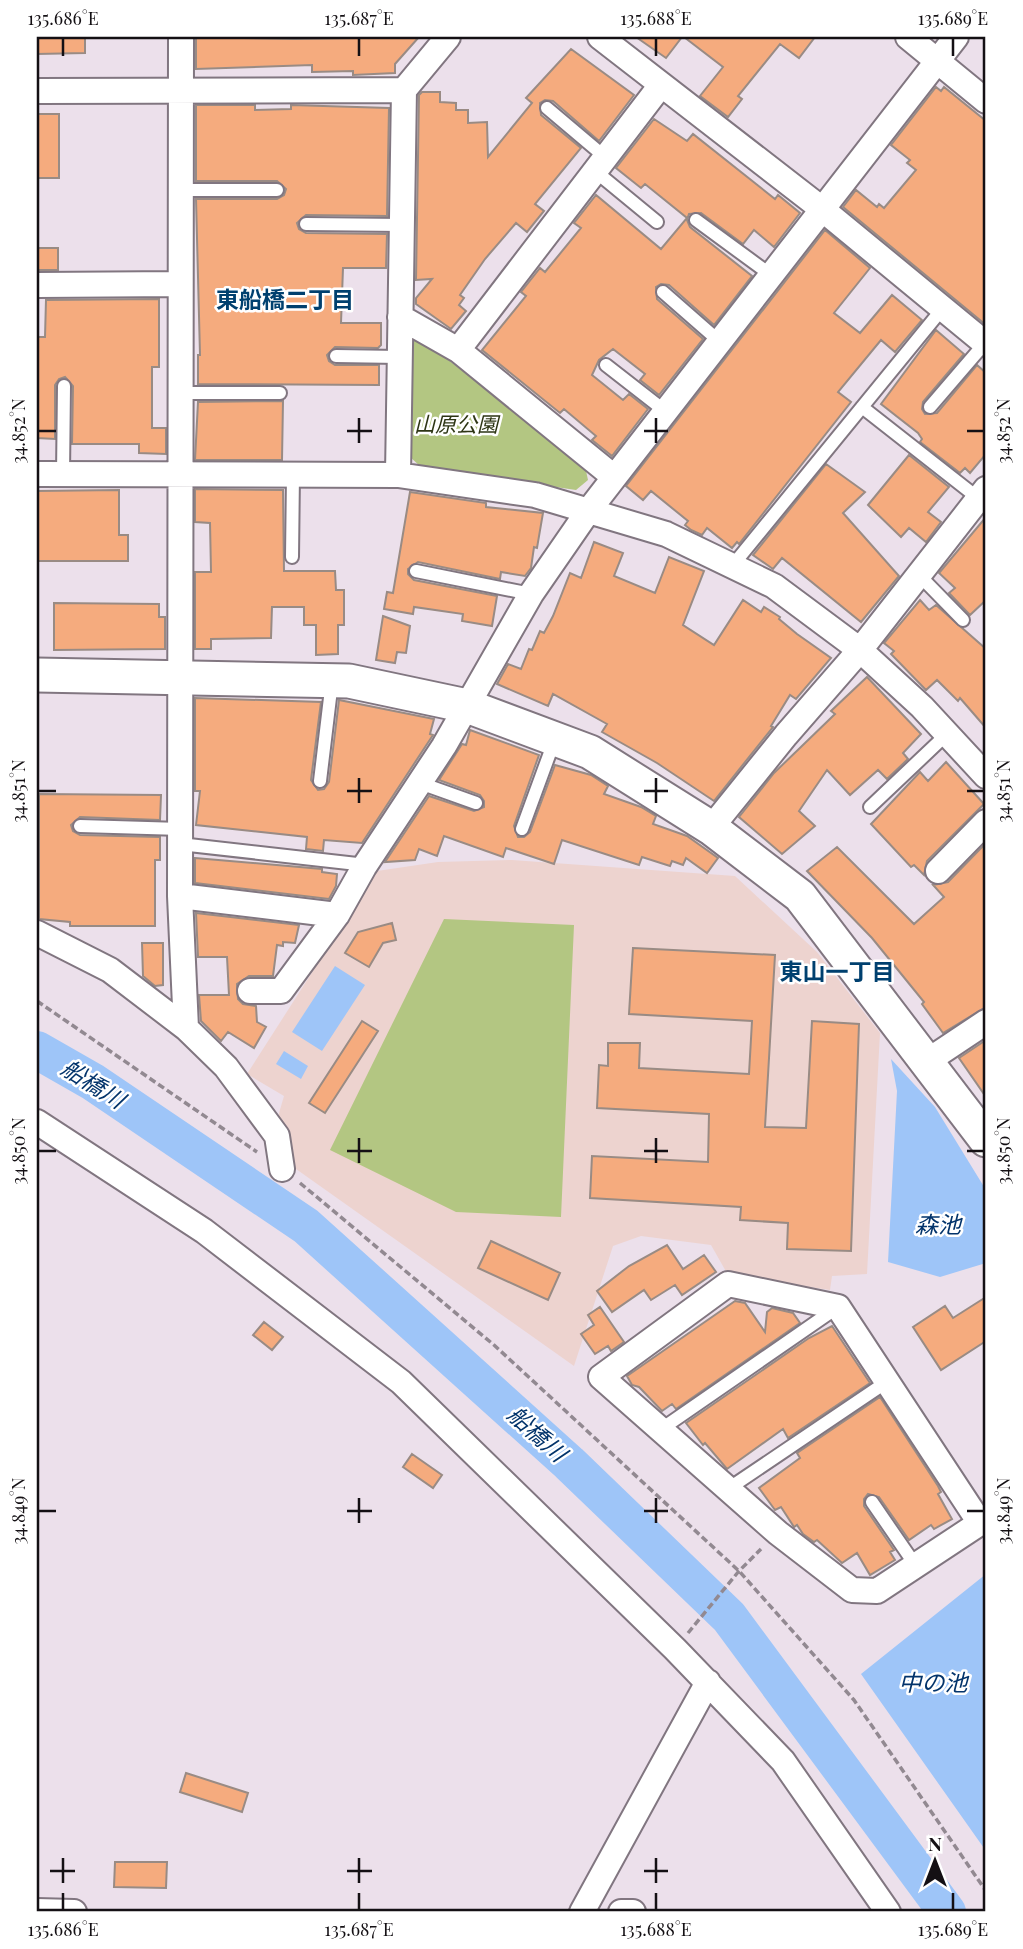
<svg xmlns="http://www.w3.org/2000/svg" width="1023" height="1949" font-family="'Playfair Display','Noto Sans JP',serif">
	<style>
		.education { fill: #edd3cf }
		.green { fill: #b3c682 }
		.water { fill: #9ec5f8 }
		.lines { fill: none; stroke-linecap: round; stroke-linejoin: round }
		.river { stroke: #9ec5f8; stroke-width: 38 }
		.building { fill: #f5ab7e; stroke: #998b84; stroke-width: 2 }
		.lane-casing { stroke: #817680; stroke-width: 16 }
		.street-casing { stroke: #817680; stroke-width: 28 }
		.secondary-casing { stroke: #817680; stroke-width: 37 }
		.path { stroke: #928991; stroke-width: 3.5; stroke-dasharray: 7 3.5; stroke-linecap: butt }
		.lane { stroke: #fff; stroke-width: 12 }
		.street { stroke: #fff; stroke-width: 24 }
		.secondary { stroke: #fff; stroke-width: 33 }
		.ticks { fill: none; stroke: #141014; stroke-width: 2.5 }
		.labels { text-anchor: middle; stroke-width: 5; stroke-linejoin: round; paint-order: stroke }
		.park-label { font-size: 21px; font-style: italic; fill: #2d3514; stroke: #fff }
		.neighbourhood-label { font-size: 23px; font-weight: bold; fill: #00406f; stroke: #fff }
		.water-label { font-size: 23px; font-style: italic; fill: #02336b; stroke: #fff }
		.neatline { fill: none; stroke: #141014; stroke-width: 2.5 }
		.ticks-label { font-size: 18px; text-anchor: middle; fill: #141014 }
	</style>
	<rect width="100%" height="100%" fill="#ece0eb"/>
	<path class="education" d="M512,860L735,876L817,952L880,1033L867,1274L832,1276L830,1290L728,1275L711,1245L641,1236L613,1246L574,1366L289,1164L277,1120L284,1096L247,1074L377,871L438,862Z"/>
	<path class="green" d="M411,331L585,466L588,480L576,490L421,467L409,456Z
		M444,919L574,925L561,1217L456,1212L330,1150Z"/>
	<path class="water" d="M335,966L365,985L322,1051L292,1032Z
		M284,1051L308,1066L301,1079L276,1064Z
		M891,1059L935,1107L986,1190V1263L940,1277L888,1262L897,1091Z
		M986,1574V1851L861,1674Z"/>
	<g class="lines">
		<path class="river" d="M37,1050L93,1082L306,1226L569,1463L729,1617L947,1912"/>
	</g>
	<path class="building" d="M37,37H85V53L37,54Z
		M196,37L295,39L419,37L395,64V73L353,75V71L312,72V65L196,69Z
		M636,37H682L666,58Z
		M684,37H815L799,58L780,44L738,96L742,99L728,117L700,96L723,67Z
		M571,49L634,95L599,141L553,101L545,100L540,103L541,115L581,148L535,204L544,211L527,232L516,223L485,259L460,295L464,298L459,305L466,311L451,329L416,304V298L432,279L416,280L419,95L422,92H440V102L456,103V110H468V123L487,122L488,157L532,103L526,98Z
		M936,87L941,91L944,87L986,121V325L843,207L856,190L877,207L879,204L884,208L916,170L907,163L910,160L891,145Z
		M196,105H255V110L291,109V105L389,108L387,216L306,215L297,223L299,229L306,233L387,234L386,268H343L341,323H381V345L378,348L335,347L327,355L329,361L335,365H379V385L198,384V355H200L196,199H277L284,195L286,189L277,181H196Z
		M37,114H59V178H37Z
		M654,119L687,141L693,134L775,199L778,195L800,213L774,247L754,230L743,244L701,213L689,214L687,220L690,227L752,276L714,325L669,285L661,284L656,287L657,299L703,339L659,395L640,380L645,374L613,349L599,360L592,375L623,400L629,394L648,409L612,456L592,440L596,436L564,409L560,413L482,350L526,296L521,292L540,268L545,272L581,228L574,223L596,195L661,249L687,218L645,184L641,188L616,168Z
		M825,230L870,268L834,313L860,333L892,295L922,320L895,352L881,340L838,392L851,402L739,544L737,542L732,548L707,528L702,535L691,530L685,525L688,521L651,491L643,500L626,486Z
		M37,248H58V270H37Z
		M159,299V367H152V428H166V454L139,453V444H72L73,386L65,377L59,379L55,385V439L37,438V337H45L46,300Z
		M936,330L964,354L923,402L922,409L925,414L937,413L977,365L986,373V454L970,473L965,468L960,473L920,442L922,439L918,433L881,404Z
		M283,401L282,460H195L198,402Z
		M909,455L949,487L928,512L941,522L926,542L909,528L901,537L868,505Z
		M826,464L865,492L843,513L899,576L861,622L782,558L773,569L753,555Z
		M195,489L283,490L284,571H335L336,590H344V625H338V654L316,655V625H304V607H272L271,638L211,639V649H195V572H211L210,523L195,522Z
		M119,490V535H128V561H37V491Z
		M410,492L486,503V507L543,513L537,548L534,547L531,568L525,576L501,572L500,579L418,562L408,569V574L414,580L497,596L492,626L462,621L463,614L414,607L413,614L384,609L387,592L393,593Z
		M986,517V600L970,615L949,593L955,588L939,573Z
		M594,542L623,553L614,576L655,593L669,557L704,571L683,625L714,645L743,600L761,612L764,607L780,617L779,619L797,634L831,658L796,699L790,695L771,726L773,727L714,801L657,763L602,732L607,724L553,694L548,706L497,684L508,664L521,669L529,649L532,650L540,631L544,633L553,616L570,573L581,578Z
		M920,600L929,610L936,605L986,649V728L960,698L958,701L937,680L926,690L891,654L894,651L884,643Z
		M54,603L159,604V617H165V649L54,650Z
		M383,616L410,626L406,653L397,652L395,663L376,660Z
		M867,677L921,734L903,753L908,759L887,779L878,770L850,795L827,770L799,811L815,826L782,854L739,817L774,773L835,714L831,711Z
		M195,698L321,702L311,780L318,790L324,789L329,782L339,700L434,719L430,734L433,735L362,843L324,840L323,851L306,849L307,837L196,825L200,791H195Z
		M470,730L539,755L514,826L518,837H524L530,832L555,765L591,775L608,786L604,794L641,807L656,816L653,824L687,836L718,858L707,873L686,858L683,865L672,861L670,866L642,857L639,865L562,840L554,864L506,848L503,857L444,836L437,856L419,849L415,860L385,862L429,796L474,811L484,807V801L480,795L439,780L462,744L466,745Z
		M946,762L984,804L927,861L924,875L914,865L911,867L871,824L920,772L928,781Z
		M39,794L161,795L160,820L80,817L71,825L73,831L80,835L160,837V860H155V926H70V922L39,919Z
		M984,845L986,1007L943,1033L922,1004L924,1002L872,938L807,871L837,847L914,924L944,897L933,885L948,882Z
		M195,858L322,869V872L337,874L336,886L329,899L195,883Z
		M196,913L299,925L295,943L283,942V946L277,945L273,976H249L237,984L238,999L243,1004L256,1006L257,1022L266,1027L254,1048L228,1032L221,1041L201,1021L199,995H229L227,957H198Z
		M392,923L396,940L383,943L369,967L345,953L358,932Z
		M142,943H163V985L155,986L143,976Z
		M633,948L775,955L765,1127L806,1128L812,1021L859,1024L851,1251L787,1249L788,1223L740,1220L741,1207L590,1198L592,1156L708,1162L709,1114L597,1108L599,1065L608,1066V1043H640L639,1068L749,1074L752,1021L629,1014Z
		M362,1021L378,1031L325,1113L309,1103Z
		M986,1040V1097L959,1058Z
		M491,1241L560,1273L548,1300L478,1268Z
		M667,1245L683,1269L704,1255L716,1272L682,1295L675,1285L651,1300L644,1290L612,1312L597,1291L629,1266Z
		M986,1297V1341L941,1370L913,1327L945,1306L953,1318Z
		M735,1301L745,1303L765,1332L767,1312L772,1308L793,1313L800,1323L676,1409L672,1404L662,1411L639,1387L632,1385L627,1376Z
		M600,1307L624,1342L611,1351L608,1346L595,1354L581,1334L594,1325L588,1315Z
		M264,1322L283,1337L272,1350L253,1335Z
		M832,1326L870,1383L788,1438L783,1429L727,1469L705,1443L703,1445L686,1423L809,1338Z
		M880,1397L938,1486L941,1492L938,1494L952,1519L934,1529L931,1525L909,1540L879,1497L868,1494L864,1499V1506L894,1550L890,1552L895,1560L870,1575L857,1553L842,1563L817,1540L814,1542L803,1534L797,1525L794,1527L781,1507L775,1510L759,1488L800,1458L797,1453Z
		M412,1454L442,1475L433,1488L403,1467Z
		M186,1773L248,1793L242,1812L180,1792Z
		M115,1862H167L166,1888L114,1887Z"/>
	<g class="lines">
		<g class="lane-casing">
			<path id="lane" d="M547,108L605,157
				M595,171L657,222
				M180,190H277
				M696,220L771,275
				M306,224L402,225
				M663,292L719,341
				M336,356L399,357
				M606,365L665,411
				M180,393H280
				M862,407L978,498
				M930,407L985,343
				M63,474L64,386
				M292,557L293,474
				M733,565L943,308
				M416,571L531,594
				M919,575L963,620
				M320,781L332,681
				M420,783L476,803
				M870,807L947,734
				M80,826L181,829
				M522,829L555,739
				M180,844L366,865
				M660,1430L835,1309
				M728,1489L888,1381
				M872,1502L916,1566"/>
		</g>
		<g class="street-casing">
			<path id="street" d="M181,37L180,896L186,1028
				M600,37L822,209L986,344
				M908,37L986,101
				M37,91L404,90
				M37,285L179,284
				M400,317L458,350L661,85
				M458,350L614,477
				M37,474L398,475L535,495L666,534L774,586L860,650L922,707L986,776
				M398,475L404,90L448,37
				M711,828L786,735L860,650L986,489
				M938,871L986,822
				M180,896L337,915
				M37,933L110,970L186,1028L226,1067L277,1136L282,1169
				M250,991H281L337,915L364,867L444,746L531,594L589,510L956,37
				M926,1062L986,1022
				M37,1122L204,1231L401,1382L675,1649L783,1761L888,1912
				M980,1523L838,1307L728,1284L601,1377L778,1533L852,1590L877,1591L980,1523L986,1519
				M37,1911L74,1912
				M582,1912L708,1682
				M621,1912H633"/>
		</g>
		<g class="secondary-casing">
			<path id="secondary" d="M37,675L349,681L467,706L590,752L711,828L800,896L986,1140"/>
		</g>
		<path class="path" d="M37,1001L257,1152
			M300,1183L494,1345L739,1571L854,1700L986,1891
			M688,1633L739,1571L761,1549"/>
		<use href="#lane" class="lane"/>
		<use href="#street" class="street"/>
		<use href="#secondary" class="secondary"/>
	</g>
	<path class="ticks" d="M63,38V56M359,38V56M656,38V56M953,38V56M359,418V443M656,418V443M38,431H56M347,431H372M644,431H668M967,431H984M359,778V803M656,778V803M38,791H56M347,791H372M644,791H668M967,791H984M359,1138V1163M656,1138V1163M38,1151H56M347,1151H372M644,1151H668M967,1151H984M359,1498V1523M656,1498V1523M38,1511H56M347,1511H372M644,1511H668M967,1511H984M63,1858V1883M359,1858V1883M656,1858V1883M50,1871H75M347,1871H372M644,1871H668M63,1893V1910M359,1893V1910M656,1893V1910M953,1893V1910"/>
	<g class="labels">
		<g class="park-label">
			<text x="456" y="432">山原公園</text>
		</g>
		<g class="neighbourhood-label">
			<text x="285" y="308">東船橋二丁目</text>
			<text x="837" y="980">東山一丁目</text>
		</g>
		<g class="water-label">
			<text transform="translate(93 1084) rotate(32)" y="8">船橋川</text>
			<text x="938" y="1233">森池</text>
			<text transform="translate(537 1434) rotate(42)" y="8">船橋川</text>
			<text x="933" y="1691">中の池</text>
		</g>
	</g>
	<rect width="1023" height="1949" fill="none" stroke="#ffffff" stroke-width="77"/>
	<g transform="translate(935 1861)" stroke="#ffffff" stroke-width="5" paint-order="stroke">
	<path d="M0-5L12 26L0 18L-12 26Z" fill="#141014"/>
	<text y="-10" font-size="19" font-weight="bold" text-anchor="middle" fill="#141014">N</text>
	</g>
	<rect x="38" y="38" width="946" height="1872" class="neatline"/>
	<g class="ticks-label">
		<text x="63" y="25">135.686°E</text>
		<text x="359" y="25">135.687°E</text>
		<text x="656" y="25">135.688°E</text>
		<text x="953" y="25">135.689°E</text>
		<text transform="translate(19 431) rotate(-90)" y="6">34.852°N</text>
		<text transform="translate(1004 431) rotate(-90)" y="6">34.852°N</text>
		<text transform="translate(19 791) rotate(-90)" y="6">34.851°N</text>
		<text transform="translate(1004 791) rotate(-90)" y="6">34.851°N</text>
		<text transform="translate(19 1151) rotate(-90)" y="6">34.850°N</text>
		<text transform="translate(1004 1151) rotate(-90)" y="6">34.850°N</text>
		<text transform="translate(19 1511) rotate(-90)" y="6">34.849°N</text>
		<text transform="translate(1004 1511) rotate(-90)" y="6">34.849°N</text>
		<text x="63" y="1936">135.686°E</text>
		<text x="359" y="1936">135.687°E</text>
		<text x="656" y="1936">135.688°E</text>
		<text x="953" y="1936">135.689°E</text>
	</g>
</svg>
